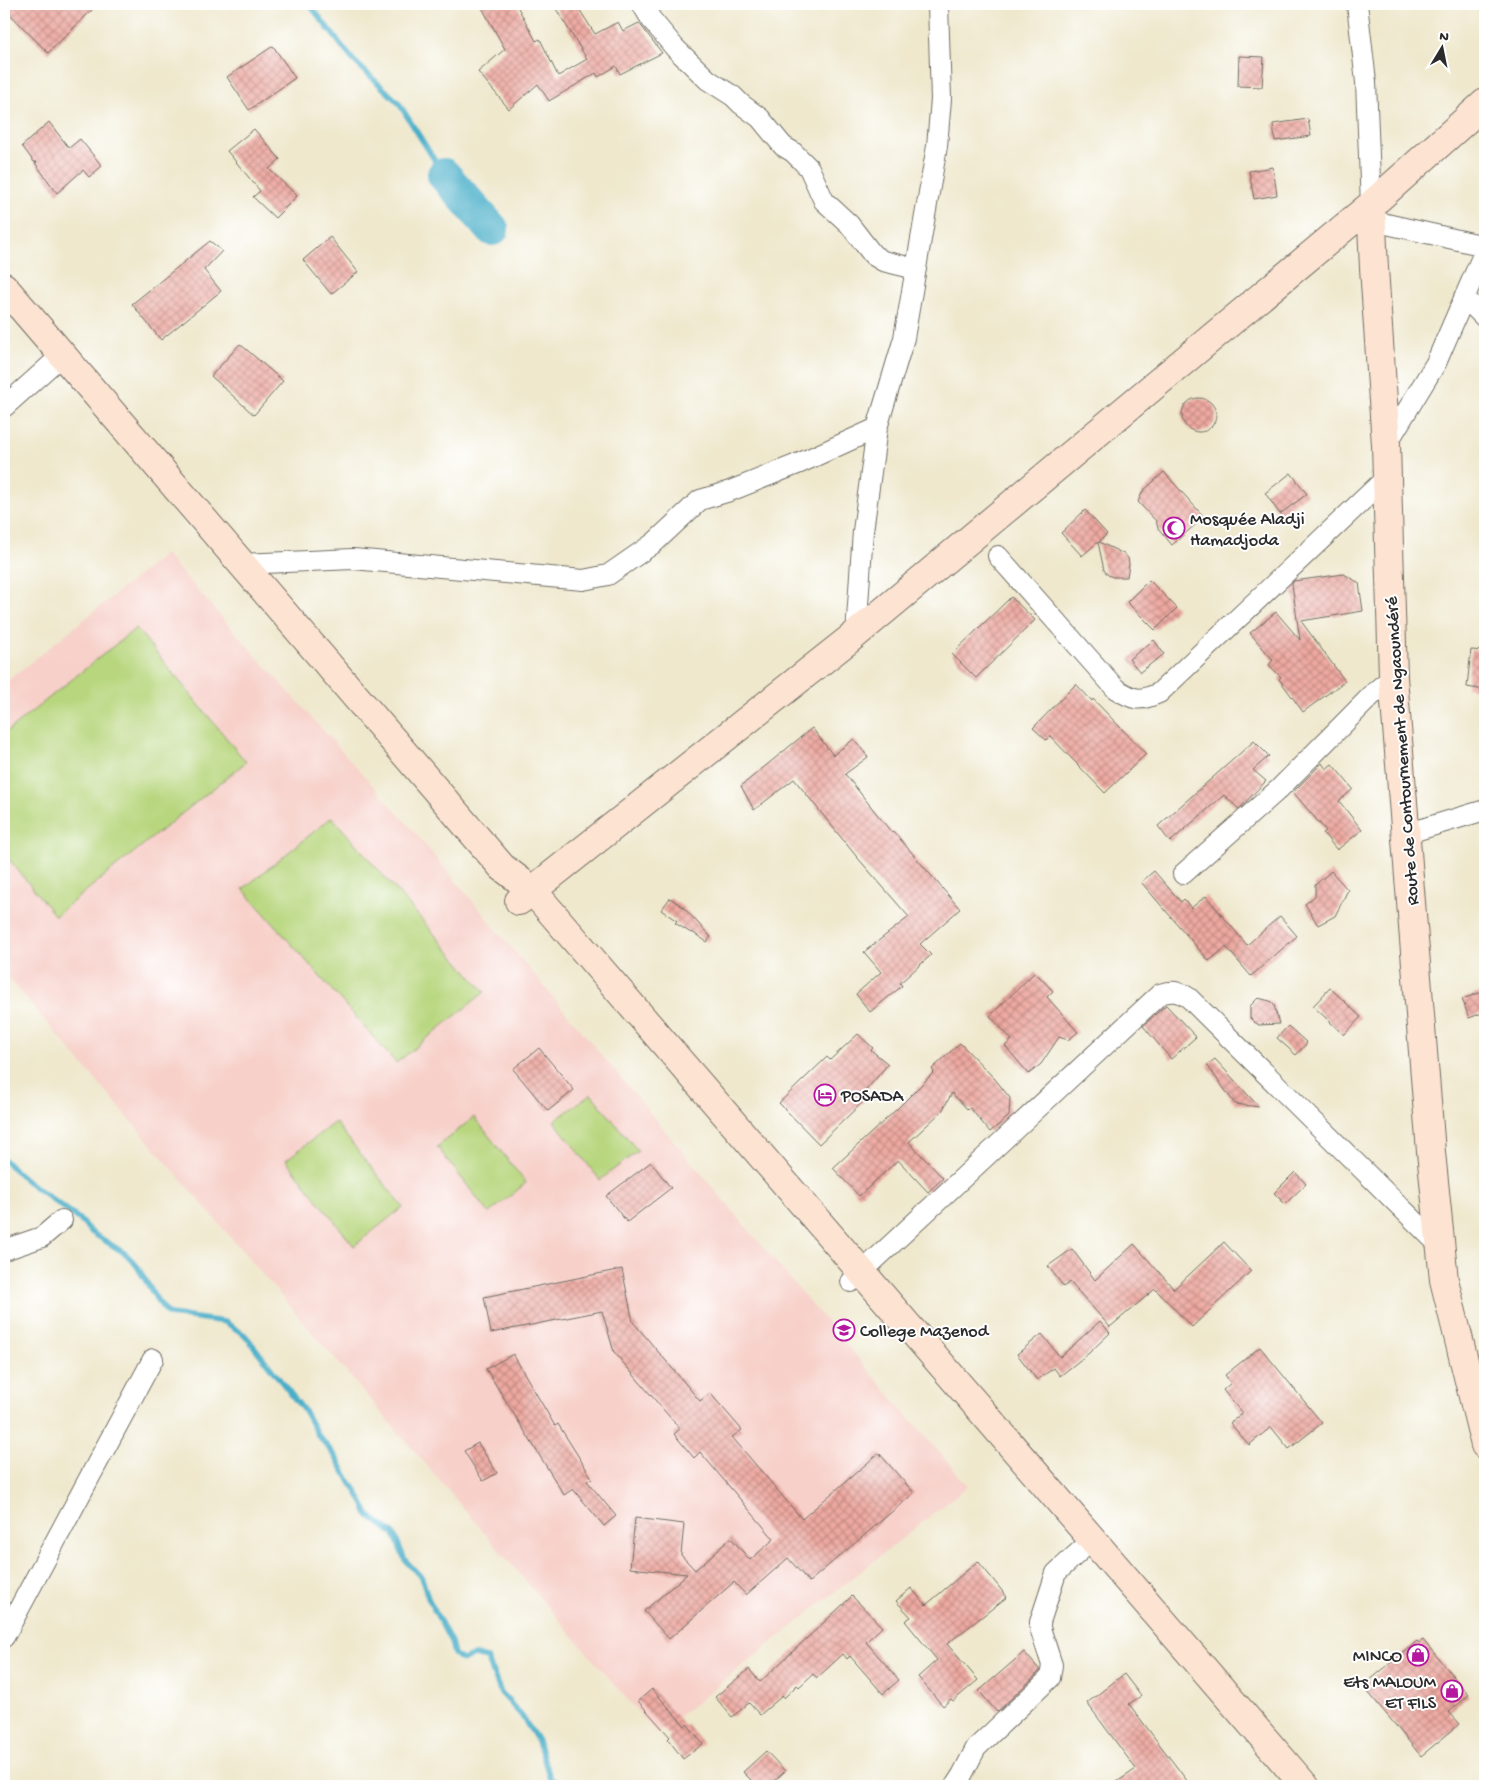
<svg xmlns="http://www.w3.org/2000/svg" width="1489" height="1790" font-family="'Gochi Hand',sans-serif">
	<style>
		.built { fill: #f7d0c9 }
		.garden { fill: #b7d67d; stroke: #718054 }
		.lines { fill: none; stroke-linecap: round; stroke-linejoin: round }
		.stream { stroke: #49afc9; stroke-width: 5.5 }
		.river { stroke: #49afc9; stroke-width: 34 }
		.building { fill: url(#building-cross-hatch) }
		.street-casing { stroke: #706d64; stroke-width: 22 }
		.secondary-casing { stroke: #706d64; stroke-width: 30 }
		.street { stroke: #fff; stroke-width: 20 }
		.secondary { stroke: #fde3d1; stroke-width: 28 }
		.labels { text-anchor: middle; stroke-width: 4; stroke-linejoin: round; paint-order: stroke }
		.poi-label { font-size: 18px; fill: #2b2b2b; stroke: #fff; text-anchor: start }
		.street-label { font-size: 18px; fill: #2b2b2b; stroke: #fff }
	</style>
	<defs>
		<pattern id="building-cross-hatch" width="8" height="8" patternUnits="userSpaceOnUse" patternTransform="scale(1.25)"><rect width="8" height="8" fill="#eea9a1"/><path d="M0 0l8 8M0 8l8-8" fill="none" stroke="#c18a83"/></pattern>
	</defs>
	<rect width="100%" height="100%" fill="#fff"/>
	<filter id="ink" filterUnits="userSpaceOnUse"><feTurbulence type="fractalNoise" baseFrequency=".02" numOctaves="2"/><feDisplacementMap in="SourceGraphic" scale="10" xChannelSelector="R" yChannelSelector="G"/><feConvolveMatrix kernelMatrix="1 2 1 2 8 2 1 2 1" color-interpolation-filters="sRGB"/></filter>
	<filter id="wash" filterUnits="userSpaceOnUse"><feTurbulence type="fractalNoise" baseFrequency=".0096" numOctaves="4" result="noise"/><feDisplacementMap in="SourceGraphic" scale="20" xChannelSelector="R" yChannelSelector="G"/><feGaussianBlur stdDeviation="1.12" result="paint"/><feColorMatrix in="noise" values="0 0 0 0 0 0 0 0 0 0 0 0 0 0 0 0 0 1.4 0 .05"/><feComposite in="paint" operator="in"/></filter>
	<g filter="url(#wash)">
		<rect width="100%" height="100%" fill="#efe8cd"/>
		<path class="built" d="M165,554L411,828L789,1278L968,1486L657,1734L4,973V684Z"/>
		<path class="garden" d="M136,628L246,762L55,916L4,853V734Z
			M332,817L485,992L396,1063L243,889Z
			M591,1094L638,1151L600,1180L554,1121Z
			M474,1117L526,1183L489,1213L437,1147Z
			M335,1122L403,1207L354,1246L286,1160Z"/>
		<g class="lines">
			<path class="stream" d="M309,4L353,60L398,102L444,175
				M4,1160L27,1181L79,1219L91,1232L126,1254L137,1266L157,1300L168,1314L225,1322L245,1335L305,1412L317,1434L336,1457L351,1484L354,1487L364,1505L368,1515L394,1534L405,1560L422,1578L428,1598L451,1642L454,1654L460,1659L464,1660L474,1655L487,1658L501,1693L521,1715L538,1741L550,1778L563,1786H567"/>
			<path class="river" d="M444,175L492,229"/>
		</g>
		<g id="blocks">
			<path class="building" d="M4,4H98L48,53L4,8Z
				M480,4H516L536,41L540,39L558,76L587,59L553,4H576L595,34L618,22L623,31L639,23L662,53L620,74L616,66L598,77L596,73L549,101L538,84L509,109L478,72L505,49Z
				M273,46L295,78L249,110L227,77Z
				M1239,56L1264,57L1262,87L1238,86Z
				M1308,119L1311,136L1275,141L1273,124Z
				M49,122L69,148L80,139L102,166L89,177L83,170L57,193L35,163L37,162H34L22,146Z
				M254,129L280,159L269,169L297,196L275,218L253,197L260,191L227,151Z
				M1273,167L1277,195L1254,199L1249,171Z
				M330,237L358,272L331,294L303,260Z
				M210,241L222,251L204,270L221,291L161,340L132,304Z
				M240,344L283,381L254,415L211,376Z
				M1182 415a17 17 0 1 1 34 0a17 17 0 1 1-34 0Z
				M1164,472L1204,517L1172,545L1158,528L1156,521L1138,502L1143,491Z
				M1291,473L1307,494L1280,514L1265,493Z
				M1085,510L1107,534L1099,542L1124,554L1128,558L1129,564L1127,577H1113L1108,575L1104,570L1098,542L1082,556L1061,533Z
				M1344,574L1359,583L1363,611L1301,621L1345,681L1303,712L1279,679L1281,677L1269,665L1273,660L1250,633L1276,612L1300,640L1292,584L1294,581Z
				M1149,580L1177,608L1155,630L1127,602Z
				M1011,597L1035,620L976,678L952,654Z
				M1154,640L1164,654L1140,672L1129,659Z
				M1471,650L1485,651V690L1467,687Z
				M1076,684L1092,701L1093,699L1146,754L1105,793L1050,736L1046,740L1033,728Z
				M812,728L833,755L854,739L868,757L845,774L892,833L894,832L960,909L920,944L931,955L900,983L902,986L870,1012L856,994L881,972L864,952L909,917L856,856L794,779L754,810L741,786Z
				M1254,741L1269,756L1253,770L1266,781L1239,809L1224,795L1170,842L1158,826Z
				M1322,763L1326,769L1332,764L1353,789L1339,801L1362,830L1337,850L1323,833L1326,831L1293,792Z
				M1154,871L1181,902L1184,899L1191,908L1206,896L1247,945L1280,916L1297,936L1251,976L1226,947L1209,961L1141,882Z
				M1331,871L1348,890L1335,916L1318,925L1305,904L1315,896V885Z
				M670,898L683,907L711,937L707,942L692,932L691,933L675,923L677,921L661,910Z
				M1035,972L1053,991L1047,997L1078,1032L1068,1040L1059,1037L1041,1064L1029,1074L1005,1046L1012,1040L990,1016Z
				M1330,988L1361,1017L1344,1035L1313,1006Z
				M1485,991V1012L1469,1018L1462,999Z
				M1258,998L1270,1001L1274,1005L1279,1024L1259,1025L1254,1022L1250,1018V1006Z
				M1166,1005L1196,1037L1171,1059L1143,1026Z
				M1288,1026L1307,1043L1296,1055L1277,1038Z
				M858,1034L873,1048L871,1050L888,1064L863,1094L867,1098L819,1144L779,1103L827,1057L830,1060Z
				M960,1043L995,1079L1010,1098L1009,1116L990,1132L970,1108L968,1110L952,1093L942,1111L909,1142L943,1178L928,1192L898,1160L859,1196L833,1168L898,1108L934,1072L932,1069Z
				M539,1048L574,1090L548,1111L513,1069Z
				M1215,1059L1259,1107L1235,1104L1207,1065Z
				M651,1162L671,1188L627,1222L606,1196Z
				M1295,1172L1306,1184L1285,1204L1274,1193Z
				M1224,1242L1251,1271L1192,1327L1155,1289L1110,1327L1070,1282L1064,1287L1048,1266L1072,1249L1095,1280L1134,1244L1174,1289Z
				M622,1269L633,1322L700,1401L710,1393L742,1430L732,1437L802,1519L879,1453L914,1493L809,1582L788,1558L746,1595L734,1582L669,1639L644,1611L687,1574L630,1568L635,1518L684,1524L681,1555L695,1570L731,1538L750,1560L774,1539L700,1452L694,1458L674,1434L680,1429L614,1352L602,1311L491,1333L484,1297Z
				M1100,1321L1110,1333L1089,1353L1060,1376L1054,1368L1037,1380L1017,1354L1042,1334L1060,1357Z
				M1260,1347L1322,1423L1289,1449L1271,1427L1249,1445L1230,1423L1242,1413L1223,1390L1231,1383L1225,1375Z
				M513,1354L555,1426L558,1424L592,1478L587,1481L616,1516L604,1526L573,1489L564,1495L486,1369Z
				M478,1443L497,1473L483,1481L464,1451Z
				M978,1561L1007,1597L947,1644L978,1680L953,1701L951,1699L943,1706L918,1677L937,1660L905,1621L911,1617L896,1601L911,1588L926,1605Z
				M852,1596L882,1627L866,1642L899,1680L883,1694L850,1656L847,1659L843,1654L817,1678L813,1674L799,1687L797,1685L784,1698L782,1696L760,1715L749,1703L732,1717L715,1697L749,1669L760,1682Z
				M1423,1640L1469,1695L1449,1712L1460,1724L1421,1756L1363,1686L1417,1641L1419,1643Z
				M1024,1652L1039,1669V1672L997,1712L979,1691Z
				M1124,1674L1141,1696L1129,1704L1191,1786H1111L1136,1769L1087,1703Z
				M652,1689L685,1726L687,1724L703,1744L683,1759L668,1739L670,1737L638,1701Z
				M766,1751L785,1771L769,1786H757L743,1772Z"/>
		</g>
	</g>
	<g filter="url(#ink)">
		<use href="#blocks" fill-opacity="0" stroke="#706d64" stroke-width="1"/>
		<g class="lines">
			<g class="street-casing">
				<path id="street" d="M642,4L651,19L675,48L708,80L733,96L741,104L760,118L783,146L793,152L809,168L824,201L849,224L873,255L883,261L916,269
					M1357,4L1366,82L1371,205
					M1373,221L1485,246
					M1464,297L1485,318
					M4,407L62,355
					M1386,445L1436,363L1485,250
					M998,556L1116,689C1134,700 1139,702 1159,693L1385,479
					M242,564L353,559L583,580L608,575L654,543L700,500L730,491L800,463L877,428
					M856,634L863,531L877,428L904,338L937,146L941,99L938,4
					M1405,834L1485,810
					M1183,874L1279,789L1377,690L1393,677
					M4,1250L42,1237L62,1220
					M851,1282L1160,994C1171,990 1179,991 1189,998L1441,1247
					M4,1637L153,1359
					M955,1786L962,1775L976,1748L1050,1678L1052,1665L1040,1628V1622L1056,1573L1092,1540"/>
			</g>
			<g class="secondary-casing">
				<path id="secondary" d="M1485,103L1371,205L1374,268L1386,445L1393,677L1431,1152L1444,1280L1485,1445
					M4,287L502,867L532,890L1305,1786
					M519,901L856,634L1371,205"/>
			</g>
			<use href="#street" class="street"/>
			<use href="#secondary" class="secondary"/>
		</g>
	</g>
	<defs>
		<g id="mosque-ring" transform="scale(1.125)"><circle r="9.5" fill="#fff" stroke="#b5179e" stroke-width="1.5"/><path d="M3.5-4.9A6 6 0 1 0 3.5 4.9A5 5 0 1 1 3.5-4.9Z" fill="#b5179e"/></g>
		<g id="hotel-ring" transform="scale(1.125)"><circle r="9.5" fill="#fff" stroke="#b5179e" stroke-width="1.5"/><path d="M-6-4.5h1.5V1H6V5H4.5V3h-9V5H-6ZM-4 0a1.8 1.8 0 1 1 3.6 0ZM.5 0V-2.5h3Q6-2.5 6 0Z" fill="#b5179e"/></g>
		<g id="school-ring" transform="scale(1.125)"><circle r="9.5" fill="#fff" stroke="#b5179e" stroke-width="1.5"/><path d="M0-5L7-2L0 1L-7-2ZM-4 1L0 2.5L4 1V4Q0 6-4 4Z" fill="#b5179e"/></g>
		<g id="shop-ring" transform="scale(1.125)"><circle r="9.5" fill="#fff" stroke="#b5179e" stroke-width="1.5"/><path d="M-5-2.5h2.3a2.7 3.5 0 0 1 5.4 0H5L5.5 6h-11ZM-1.5-2.5h3a1.5 2.3 0 0 0-3 0Z" fill="#b5179e"/></g>
	</defs>
	<g fill-rule="evenodd">
		<use href="#mosque-ring" x="1174" y="528"/>
		<use href="#hotel-ring" x="825" y="1095"/>
		<use href="#school-ring" x="844" y="1330"/>
		<use href="#shop-ring" x="1418" y="1655"/>
		<use href="#shop-ring" x="1452" y="1691"/>
	</g>
	<g class="labels">
		<g class="poi-label">
			<text x="1190" y="524">Mosquée Aladji<tspan x="1190" dy="21">Hamadjoda</tspan></text>
			<text x="841" y="1101">POSADA</text>
			<text x="860" y="1336">College Mazenod</text>
			<text x="1402" y="1661" text-anchor="end">MINCO</text>
			<text x="1436" y="1687" text-anchor="end">Ets MALOUM<tspan x="1436" dy="21">ET FILS</tspan></text>
		</g>
		<g class="street-label">
			<text transform="translate(1401 751) rotate(-94)" y="6">Route de Contournement de Ngaoundéré</text>
		</g>
	</g>
	<rect width="1489" height="1790" fill="none" stroke="#fff" stroke-width="20"/>
	<g transform="translate(1442 48) rotate(10)" stroke="#ffffff" stroke-width="4" paint-order="stroke">
	<path d="M0-4L9 19L0 12L-9 19Z" fill="#2b2b2b"/>
	<text y="-8" font-size="14" font-weight="bold" text-anchor="middle" fill="#2b2b2b">N</text>
	</g>
</svg>
